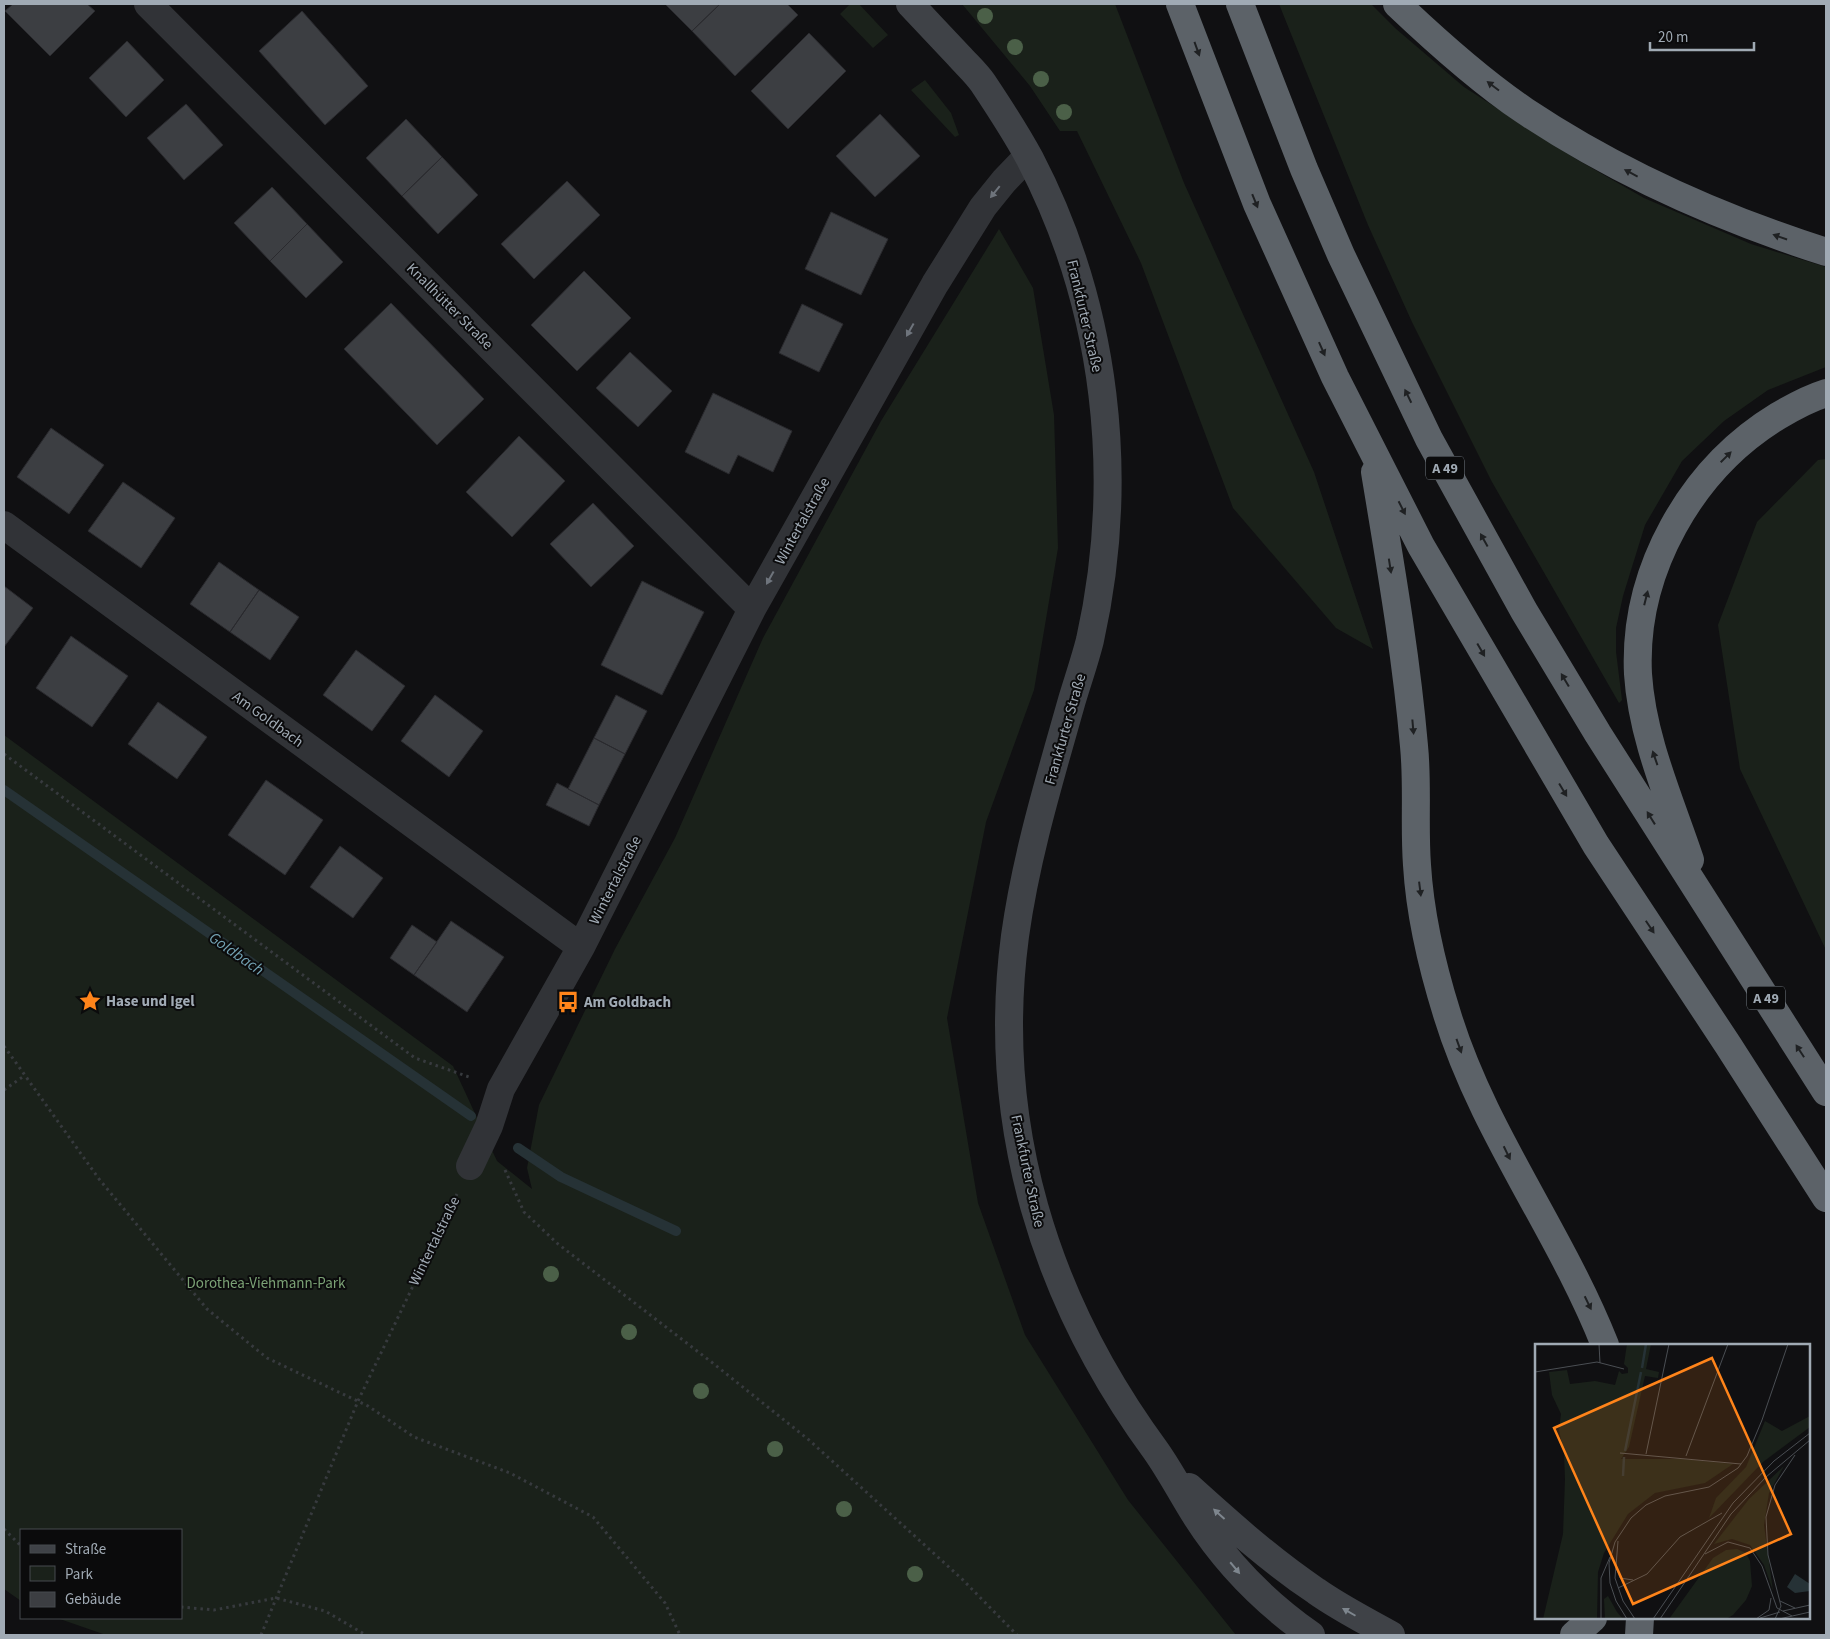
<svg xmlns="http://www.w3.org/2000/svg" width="1830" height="1639" font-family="'Source Sans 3',sans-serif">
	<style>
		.green { fill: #1a211a }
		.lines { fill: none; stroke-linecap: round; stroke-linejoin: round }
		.stream { stroke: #263236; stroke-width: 10 }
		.building { fill: #3c3e42; stroke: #2a2a2e }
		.path { stroke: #373a3e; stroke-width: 3; stroke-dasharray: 2.5 4; stroke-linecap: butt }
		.street { stroke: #313337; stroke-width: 28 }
		.secondary { stroke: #3f4247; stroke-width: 28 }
		.highway { stroke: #5c6268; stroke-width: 28 }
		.tree { fill: #4b6048 }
		.oneway { fill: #1f2123 }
		.oneway2 { fill: #6e747c }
		.oneway3 { fill: #7e868e }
		.labels { text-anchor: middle; stroke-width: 4; stroke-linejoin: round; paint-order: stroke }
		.shield { fill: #0b0b0c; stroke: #737a82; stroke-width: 1 }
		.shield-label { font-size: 14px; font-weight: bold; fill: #a0aab4 }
		.street-label { font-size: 15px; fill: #a0aab4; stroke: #0b0b0c }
		.poi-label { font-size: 15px; font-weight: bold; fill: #a0aab4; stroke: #0b0b0c; text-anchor: start }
		.park-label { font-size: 15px; fill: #7ba175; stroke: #0b0b0c }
		.water-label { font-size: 16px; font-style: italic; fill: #73a2b3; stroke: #0b0b0c }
		.inset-river { fill: none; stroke: #263236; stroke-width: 2.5 }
		.inset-road { fill: none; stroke: #4a4e53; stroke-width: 1 }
		.view { fill: #ff841a; fill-opacity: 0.15; stroke: #ff841a; stroke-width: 2.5 }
		.inset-edge { fill: none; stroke: #a0aab4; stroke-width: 2.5 }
	</style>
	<rect width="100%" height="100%" fill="#101012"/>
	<path class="green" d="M850,4H859L888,35L873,48L840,14Z
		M962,4H1115L1184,183L1314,472L1373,649L1336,628L1233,508L1141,263L1077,131H1060L1030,86Z
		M1279,4H1371L1395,28L1464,87L1576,159L1644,198L1751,244L1826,267V367L1768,390L1724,421L1682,461L1645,525L1623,596L1616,628V652L1622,700L1619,703L1492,482L1412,322L1368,225Z
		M925,80L951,113L959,135L955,137L911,90Z
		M999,229L1033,288L1054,415L1058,548L1034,690L986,822L947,1018L978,1203L1025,1335L1128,1500L1236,1635H106L57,1618H181V1530H21V1601L4,1589V735L453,1066L497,1161L532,1189L527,1168L539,1105L615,949L675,838L763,638L881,421Z
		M1826,459V950L1740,769L1718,625L1757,522L1818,460Z"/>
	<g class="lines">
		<path class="stream" d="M4,790L471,1116
			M518,1148L561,1177L676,1231"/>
	</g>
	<path class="building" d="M13,4H87L95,11L50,56L5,11Z
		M665,4H720L692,31Z
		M720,4H787L798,15L735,76L692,31Z
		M302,11L368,86L325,125L259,51Z
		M809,33L846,71L788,129L751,91Z
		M127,41L164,80L126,117L89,78Z
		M186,104L223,145L184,180L147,138Z
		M880,114L920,156L875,197L836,156Z
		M406,119L442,157L402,196L366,158Z
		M442,157L478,195L438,234L402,196Z
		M567,181L600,215L534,279L501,244Z
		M272,187L307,224L270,261L234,223Z
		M831,212L888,239L861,295L805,269Z
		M307,224L343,262L306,298L270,261Z
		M584,271L631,318L577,371L531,325Z
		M391,303L484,399L437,445L344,349Z
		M802,304L843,324L819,372L779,353Z
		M630,352L672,391L638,427L596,388Z
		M713,393L792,431L773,472L738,455L729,474L685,452Z
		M51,428L104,465L69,514L17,477Z
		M519,436L565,481L512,537L466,492Z
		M123,482L175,518L141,568L88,531Z
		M593,503L634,546L591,587L550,544Z
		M219,562L259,590L230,632L190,604Z
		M642,581L704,612L662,695L601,665Z
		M4,586L33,608L4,647Z
		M259,590L299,617L270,660L230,632Z
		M71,636L128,676L92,727L36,688Z
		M356,650L405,686L372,731L323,695Z
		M435,695L483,731L449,777L401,741Z
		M616,695L647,711L625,754L594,738Z
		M158,702L207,737L177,779L128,744Z
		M594,738L625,754L599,805L568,789Z
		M266,780L323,820L285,875L228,835Z
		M557,783L599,805L589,826L546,805Z
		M340,846L383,878L353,918L310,887Z
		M451,921L504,957L467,1012L414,975Z
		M412,925L437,942L414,975L390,958Z"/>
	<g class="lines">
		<path class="path" d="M4,754L415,1058L472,1078
			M4,1046L99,1179L207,1309L267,1358L368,1406L414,1437L510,1473L593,1517L665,1603L680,1635
			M4,1090L24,1076
			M505,1170L524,1212L558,1244L714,1364L809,1440L962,1579L1017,1635
			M4,1529L21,1546
			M181,1607L214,1610L276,1598L325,1611L366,1635
			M261,1635L358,1401L457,1194"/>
		<path class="street" d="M148,4L752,609
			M4,525L581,947
			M470,1166L489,1126L501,1089L581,947L752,609L935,284L983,207L1004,181L1028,156"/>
		<path class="secondary" d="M910,4C926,21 943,39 959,56C967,65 976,73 983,83C999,107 1016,133 1030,159C1107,307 1126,478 1090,640C1085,660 1078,680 1072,700C1050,778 1026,856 1015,936C990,1124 1045,1300 1156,1451C1170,1471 1181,1492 1194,1513C1224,1561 1264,1602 1311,1635
			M1189,1487C1230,1524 1270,1560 1316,1591C1340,1608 1366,1621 1391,1635"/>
		<path class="highway" d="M1180,4L1257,204L1335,377L1421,546L1596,845L1728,1045L1826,1198
			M1240,4L1304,169L1341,255L1429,439L1524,611L1598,734L1826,1092
			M1397,4C1437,42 1479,80 1525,111C1618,173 1720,218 1826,252
			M1375,472C1390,563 1406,654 1414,746C1418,785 1414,825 1417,865C1420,915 1432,966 1447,1014C1483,1132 1560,1231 1605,1345
			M1690,860C1670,800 1642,738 1638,674C1633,571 1691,469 1778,416C1793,407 1810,398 1826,393
			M1574,1635L1593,1618
			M1639,1635L1640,1618"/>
	</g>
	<g class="tree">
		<circle cx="985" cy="16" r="8"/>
		<circle cx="1015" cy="47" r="8"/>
		<circle cx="1041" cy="79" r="8"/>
		<circle cx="1064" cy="112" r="8"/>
		<circle cx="551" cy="1274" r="8"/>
		<circle cx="629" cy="1332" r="8"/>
		<circle cx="701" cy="1391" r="8"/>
		<circle cx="775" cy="1449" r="8"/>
		<circle cx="844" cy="1509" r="8"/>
		<circle cx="915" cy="1574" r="8"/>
	</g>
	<defs><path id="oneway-solid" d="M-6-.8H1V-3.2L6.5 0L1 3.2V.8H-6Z" transform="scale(1.25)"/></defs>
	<g class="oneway">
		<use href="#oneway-solid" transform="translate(1197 49) rotate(70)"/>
		<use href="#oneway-solid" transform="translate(1493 86) rotate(-143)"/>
		<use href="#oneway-solid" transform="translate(1631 173) rotate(-152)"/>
		<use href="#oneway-solid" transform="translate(1255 201) rotate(68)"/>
		<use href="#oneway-solid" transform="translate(1780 237) rotate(-161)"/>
		<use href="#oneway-solid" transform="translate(1322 349) rotate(66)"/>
		<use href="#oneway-solid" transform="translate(1408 396) rotate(-116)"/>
		<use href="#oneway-solid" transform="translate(1726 457) rotate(-45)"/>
		<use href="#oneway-solid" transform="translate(1402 508) rotate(63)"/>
		<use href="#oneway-solid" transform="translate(1484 540) rotate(-119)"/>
		<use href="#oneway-solid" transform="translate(1390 566) rotate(81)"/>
		<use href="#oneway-solid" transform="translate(1646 598) rotate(-76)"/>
		<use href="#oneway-solid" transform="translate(1481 650) rotate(60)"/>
		<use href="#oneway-solid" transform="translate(1565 680) rotate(-121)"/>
		<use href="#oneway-solid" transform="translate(1413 727) rotate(85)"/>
		<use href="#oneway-solid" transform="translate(1655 758) rotate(-109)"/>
		<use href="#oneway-solid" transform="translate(1563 790) rotate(59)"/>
		<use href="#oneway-solid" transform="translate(1651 818) rotate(-122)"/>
		<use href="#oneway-solid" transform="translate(1420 889) rotate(83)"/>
		<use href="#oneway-solid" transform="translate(1650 927) rotate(56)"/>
		<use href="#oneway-solid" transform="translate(1459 1046) rotate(70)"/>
		<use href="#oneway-solid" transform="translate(1800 1051) rotate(-123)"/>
		<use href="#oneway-solid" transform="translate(1507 1153) rotate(64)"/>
		<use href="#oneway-solid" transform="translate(1588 1303) rotate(64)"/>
	</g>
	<g class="oneway2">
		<use href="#oneway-solid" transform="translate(995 192) rotate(129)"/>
		<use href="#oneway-solid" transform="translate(910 330) rotate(119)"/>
		<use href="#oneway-solid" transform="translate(770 578) rotate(119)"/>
	</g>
	<g class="oneway3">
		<use href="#oneway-solid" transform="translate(1219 1514) rotate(-138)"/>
		<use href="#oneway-solid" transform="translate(1235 1568) rotate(50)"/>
		<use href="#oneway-solid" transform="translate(1349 1612) rotate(-150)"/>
	</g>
	<defs>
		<g id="sight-bare" transform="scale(1.725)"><path d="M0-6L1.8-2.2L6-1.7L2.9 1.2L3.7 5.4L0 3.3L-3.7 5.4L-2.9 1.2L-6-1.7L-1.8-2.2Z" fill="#ff841a" stroke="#0b0b0c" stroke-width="2.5" paint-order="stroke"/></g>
		<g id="bus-bare" transform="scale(1.725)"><path d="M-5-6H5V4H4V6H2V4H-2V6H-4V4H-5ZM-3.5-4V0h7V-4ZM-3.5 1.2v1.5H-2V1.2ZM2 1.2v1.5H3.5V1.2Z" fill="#ff841a" stroke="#0b0b0c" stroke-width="2.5" paint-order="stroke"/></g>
	</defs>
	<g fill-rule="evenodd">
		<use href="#sight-bare" x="90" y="1001"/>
		<use href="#bus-bare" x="568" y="1002"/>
	</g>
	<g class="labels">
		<g class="shield">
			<rect x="1426" y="456.5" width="38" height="23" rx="4"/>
			<rect x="1747" y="986.5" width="38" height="23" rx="4"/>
		</g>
		<g class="shield-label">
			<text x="1445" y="473">A 49</text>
			<text x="1766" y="1003">A 49</text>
		</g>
		<g class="street-label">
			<text transform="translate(450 306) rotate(45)" y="5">Knallhütter Straße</text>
			<text transform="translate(1085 316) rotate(77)" y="5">Frankfurter Straße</text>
			<text transform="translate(802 521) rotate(-61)" y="5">Wintertalstraße</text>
			<text transform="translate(268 719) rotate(36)" y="5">Am Goldbach</text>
			<text transform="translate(1065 729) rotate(-74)" y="5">Frankfurter Straße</text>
			<text transform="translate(615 880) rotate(-63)" y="5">Wintertalstraße</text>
			<text transform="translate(1028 1171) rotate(78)" y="5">Frankfurter Straße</text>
			<text transform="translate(434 1241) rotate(-64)" y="5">Wintertalstraße</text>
		</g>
		<g class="poi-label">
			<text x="106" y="1006">Hase und Igel</text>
			<text x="584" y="1007">Am Goldbach</text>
		</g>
		<g class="park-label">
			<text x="266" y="1288">Dorothea-Viehmann-Park</text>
		</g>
		<g class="water-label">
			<text transform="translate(237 953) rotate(35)" y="6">Goldbach</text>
		</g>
	</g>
	<g transform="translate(1535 1344)">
		<rect width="275" height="275" fill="#101012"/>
		<path d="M92,0H116L111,25L124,28L123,34L110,32L94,103L86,115H148L198,120L170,139L120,149L93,170L69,209L63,228L62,275H8L28,190L30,135L29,110L24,86L26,70L17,51L14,28L32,26L35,40L60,37L80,41L84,27L87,30L93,29V24L89,20ZM275,72V83L228,118L174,174L181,154L211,123L230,77L247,87ZM249,122L234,149L229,181L238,247L229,221L215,201L197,195L179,200L214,155ZM202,205L211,209L215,217L217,242L211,256L198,271L191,275H134L178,214L191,206ZM73,252L82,268L88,275H70L69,255Z" fill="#1a211a"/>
		<path d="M260,230L275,240V247L260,249L252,243Z" fill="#263236"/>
		<path class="inset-river" d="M107,24L111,0M90,107L106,28M88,132L89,113"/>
		<path class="inset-road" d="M64,0L65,19M0,28L62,18L89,25M85,109L206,120M111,110L134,0M151,112L193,0M83,197L80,234L88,257L100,275M170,210L193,198L215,204L227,222L242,264L257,272M79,218L85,234L98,236M83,244L112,230L145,193L187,169M245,257L260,264M248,267L275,261M225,274L245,268M66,275V234L75,213M92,275L81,257L75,239L74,219L80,198L96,174L111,161L130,152L174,143L203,124L212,112L227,76L253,0M118,275L198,159L239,117L275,89M125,275L196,170L231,133L275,96M221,275L234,266L236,254M240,275L246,262L233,211L231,173L240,141L260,111M244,275L275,268"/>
		<path class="view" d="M177,14L256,190L98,260L19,84Z"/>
		<rect width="275" height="275" class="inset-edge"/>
	</g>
	<rect width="1830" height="1639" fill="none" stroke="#a0aab4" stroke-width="10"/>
	<rect x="20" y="1529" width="162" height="90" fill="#0b0b0c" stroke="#474b4f"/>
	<rect x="30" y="1545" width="25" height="8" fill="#3f4247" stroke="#474b4f"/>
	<text x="65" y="1554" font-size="15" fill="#a0aab4">Straße</text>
	<rect x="30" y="1566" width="25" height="15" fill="#1a211a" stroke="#474b4f"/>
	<text x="65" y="1579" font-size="15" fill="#a0aab4">Park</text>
	<rect x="30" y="1592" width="25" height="15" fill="#3c3e42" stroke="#474b4f"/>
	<text x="65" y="1604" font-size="15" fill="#a0aab4">Gebäude</text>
	<path d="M1650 42v8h104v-8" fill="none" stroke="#a0aab4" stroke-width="2.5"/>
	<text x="1658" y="42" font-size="15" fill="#a0aab4" stroke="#0b0b0c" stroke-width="4" paint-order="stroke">20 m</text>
</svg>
